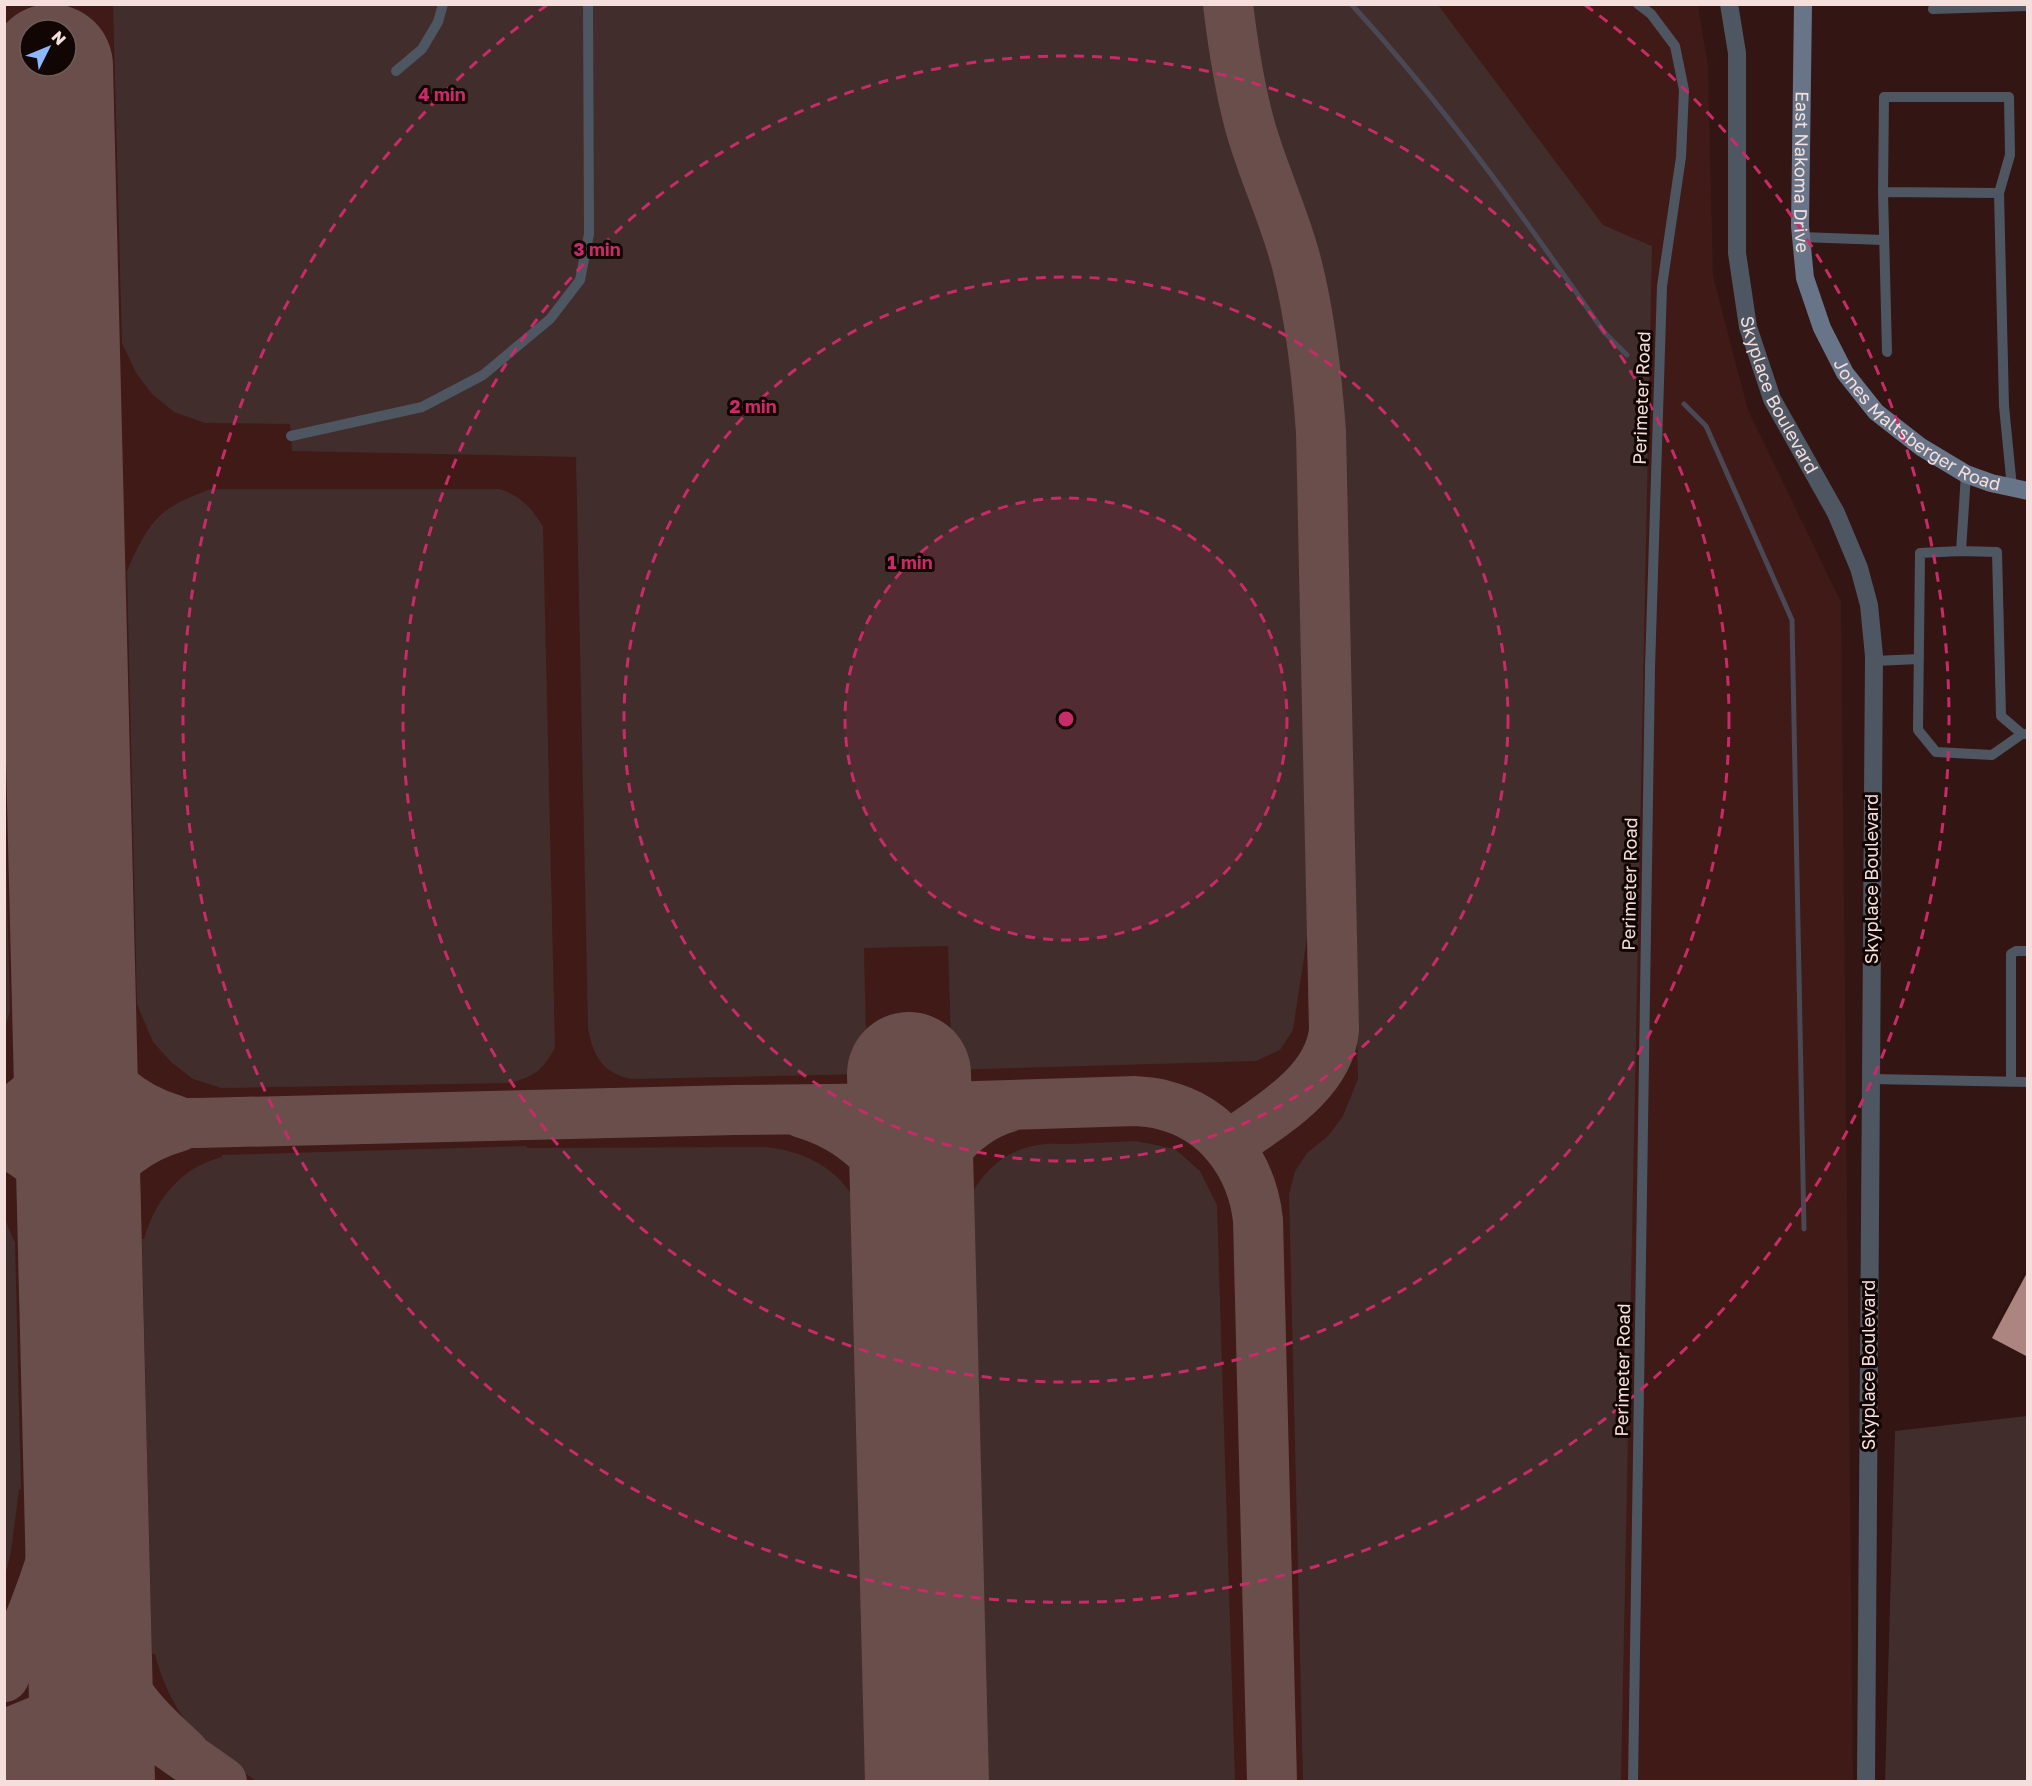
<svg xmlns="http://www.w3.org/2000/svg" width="2032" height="1786" font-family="'Golos Text',sans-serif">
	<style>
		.built { fill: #3f1a17; fill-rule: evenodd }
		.green { fill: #412d2b }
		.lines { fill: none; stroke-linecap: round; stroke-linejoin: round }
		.stream { stroke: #4a4854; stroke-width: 5 }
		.taxiway { stroke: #694e4b; stroke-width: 50 }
		.runway { stroke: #694e4b; stroke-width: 124 }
		.building { fill: #ac8580; filter: url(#shadow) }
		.lane { stroke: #4e5662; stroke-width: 10 }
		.street { stroke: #4e5662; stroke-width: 18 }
		.secondary { stroke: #687487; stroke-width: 18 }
		.ring { fill: none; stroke: #c72c68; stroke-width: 3; stroke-dasharray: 10 8 }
		.labels { text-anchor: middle; stroke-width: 6; stroke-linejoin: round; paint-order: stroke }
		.street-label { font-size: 18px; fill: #f4dfdc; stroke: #120605 }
		.centre { fill: #c72c68; stroke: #120605; stroke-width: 3 }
		.ring-label { font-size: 18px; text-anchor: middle; font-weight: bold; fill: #c72c68; stroke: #120605; stroke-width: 6; stroke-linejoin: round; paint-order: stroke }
	</style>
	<defs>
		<filter id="shadow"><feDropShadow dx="5" dy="-5" stdDeviation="3" flood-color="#0009"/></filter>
	</defs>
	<rect width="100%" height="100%" fill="#331513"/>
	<path class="built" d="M5,5H1698L1708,66L1713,276L1748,410L1841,602L1853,1781L5,1782ZM30,30H66V66H30Z"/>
	<path class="green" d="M113,5H1206L1213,54L1236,156L1285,297L1296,379L1308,931L1293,1030L1280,1050L1256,1061L952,1070L948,946L864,948L867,1074L632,1079C602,1073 593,1056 588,1028L576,457L292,451L290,424L205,423L174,412L152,394L136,373L122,343Z
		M1249,5H1438L1603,225L1652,246L1621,1781H1303L1289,1194L1295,1171L1307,1153L1328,1136L1343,1116L1358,1079L1341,393L1326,279L1283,167L1256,73Z
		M211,489H499C523,497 529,506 543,526L555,1048C542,1071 536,1075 511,1083L221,1088L193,1079L172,1063L153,1042L137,1004L127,571C149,521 158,508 211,489Z
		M4,773L10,1011L5,1028H4Z
		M1136,1141L1175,1149L1200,1171L1217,1205L1235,1781H967L955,1241H957C962,1196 990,1152 1038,1145C1048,1143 1060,1144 1070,1144C1092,1143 1114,1142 1136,1141Z
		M526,1146L527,1148L766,1147C814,1152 852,1177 865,1225C869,1236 869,1250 871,1262L883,1781H256L197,1739L199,1737C177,1713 163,1686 155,1654H152L142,1239H144C155,1200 181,1167 222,1157V1155Z
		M5,1219L14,1241H15L21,1489L19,1490L11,1551L5,1577Z
		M2027,1416V1781H1885L1895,1431Z"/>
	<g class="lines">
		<path class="stream" d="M1351,4C1445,106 1525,219 1604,332L1627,355
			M1684,404L1706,426L1792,620L1804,1229"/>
		<path class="taxiway" d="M1228,4C1233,46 1239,86 1250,126C1263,173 1285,217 1297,265C1311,320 1317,376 1321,432L1334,1030C1329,1084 1268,1117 1228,1146
			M4,439C46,405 51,389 57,337
			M4,486C29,503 49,529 57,558C60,569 61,580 64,590
			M74,1001C77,1011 78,1022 81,1032C94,1078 132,1108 175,1120
			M802,1113C855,1128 882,1161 913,1204C935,1162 960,1121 1009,1107
			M4,1115C32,1100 56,1074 66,1043C70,1030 70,1015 74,1001
			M4,1127L77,1123H199L735,1110L910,1108L1135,1101C1144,1102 1154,1102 1163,1105C1218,1118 1252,1166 1258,1220L1272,1782
			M4,1142C31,1156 55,1175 68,1202C74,1216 76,1232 80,1247
			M80,1247C83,1230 85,1213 91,1197C106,1161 142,1137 178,1127
			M87,1535C95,1588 96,1643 126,1690C141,1714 164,1734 185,1754
			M4,1677C35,1614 58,1549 72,1481C79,1448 79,1413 83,1380
			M4,1735L40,1720L92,1709L152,1733L222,1782
			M4,1757C28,1757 51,1765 68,1782"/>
		<path class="runway" d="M51,66L93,1782
			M909,1074L927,1782"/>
	</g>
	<path class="building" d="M2028,1271V1357L1992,1338Z"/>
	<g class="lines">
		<path class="lane" d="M1933,9L2028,6
			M396,71L422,49L438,22L443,4
			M1883,192L1884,97H2009L2010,155L1999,193
			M1801,237L1883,240
			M1887,352L1883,192L1999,193L2004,406L2012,488
			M291,436L422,407L483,375L550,319L580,280L589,234L588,4
			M1966,474L1961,551L1920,553L1918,730L1936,752L1992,755L2022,734H2028
			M1961,551L1997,552L2001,716L2022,734
			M1874,661L1919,659
			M1871,1079L2028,1082
			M2011,1082V954L2016,951H2028
			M1633,1782L1650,668L1662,286L1681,157L1684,90L1675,46L1651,14L1638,4"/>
		<path class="street" id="s1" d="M1729,4L1737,53V253L1748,327L1772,399L1836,513L1859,568L1869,605L1874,656L1866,1782"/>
		<path class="secondary" id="s2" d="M1803,4L1800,226L1805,278L1822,328L1845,373L1876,412L1921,447L1966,474L1991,483L2028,491"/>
	</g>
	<circle cx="1066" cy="719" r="221" fill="#c72c68" fill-opacity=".12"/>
	<g class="ring">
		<circle cx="1066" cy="719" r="221"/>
		<circle cx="1066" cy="719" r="442"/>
		<circle cx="1066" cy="719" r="663"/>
		<path d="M1585 5A883 883 0 1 1 547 5"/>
	</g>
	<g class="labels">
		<g class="street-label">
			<text dy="6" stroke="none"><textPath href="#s2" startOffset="168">East Nakoma Drive</textPath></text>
			<text dy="6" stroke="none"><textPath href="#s1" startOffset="399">Skyplace Boulevard</textPath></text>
			<text transform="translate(1642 398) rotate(-88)" y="6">Perimeter Road</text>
			<text dy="6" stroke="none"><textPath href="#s2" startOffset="468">Jones Maltsberger Road</textPath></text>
			<text transform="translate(1872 879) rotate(-90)" y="6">Skyplace Boulevard</text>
			<text transform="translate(1630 884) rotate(-89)" y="6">Perimeter Road</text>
			<text transform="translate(1869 1365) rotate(-90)" y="6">Skyplace Boulevard</text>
			<text transform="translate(1623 1370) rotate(-89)" y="6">Perimeter Road</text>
		</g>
	</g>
	<circle cx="1066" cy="719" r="9" class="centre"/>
	<g class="ring-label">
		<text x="442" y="101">4 min</text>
		<text x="597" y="256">3 min</text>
		<text x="753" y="413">2 min</text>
		<text x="910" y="569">1 min</text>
	</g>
	<rect width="2032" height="1786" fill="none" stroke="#f4dfdc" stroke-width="12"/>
	<g transform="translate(48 48) rotate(47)"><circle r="28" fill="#120605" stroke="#6c5d5b" stroke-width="1.5"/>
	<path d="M0-4.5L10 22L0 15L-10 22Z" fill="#8eb8fd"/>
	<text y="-9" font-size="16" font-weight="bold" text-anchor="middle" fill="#f4dfdc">N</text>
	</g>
</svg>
